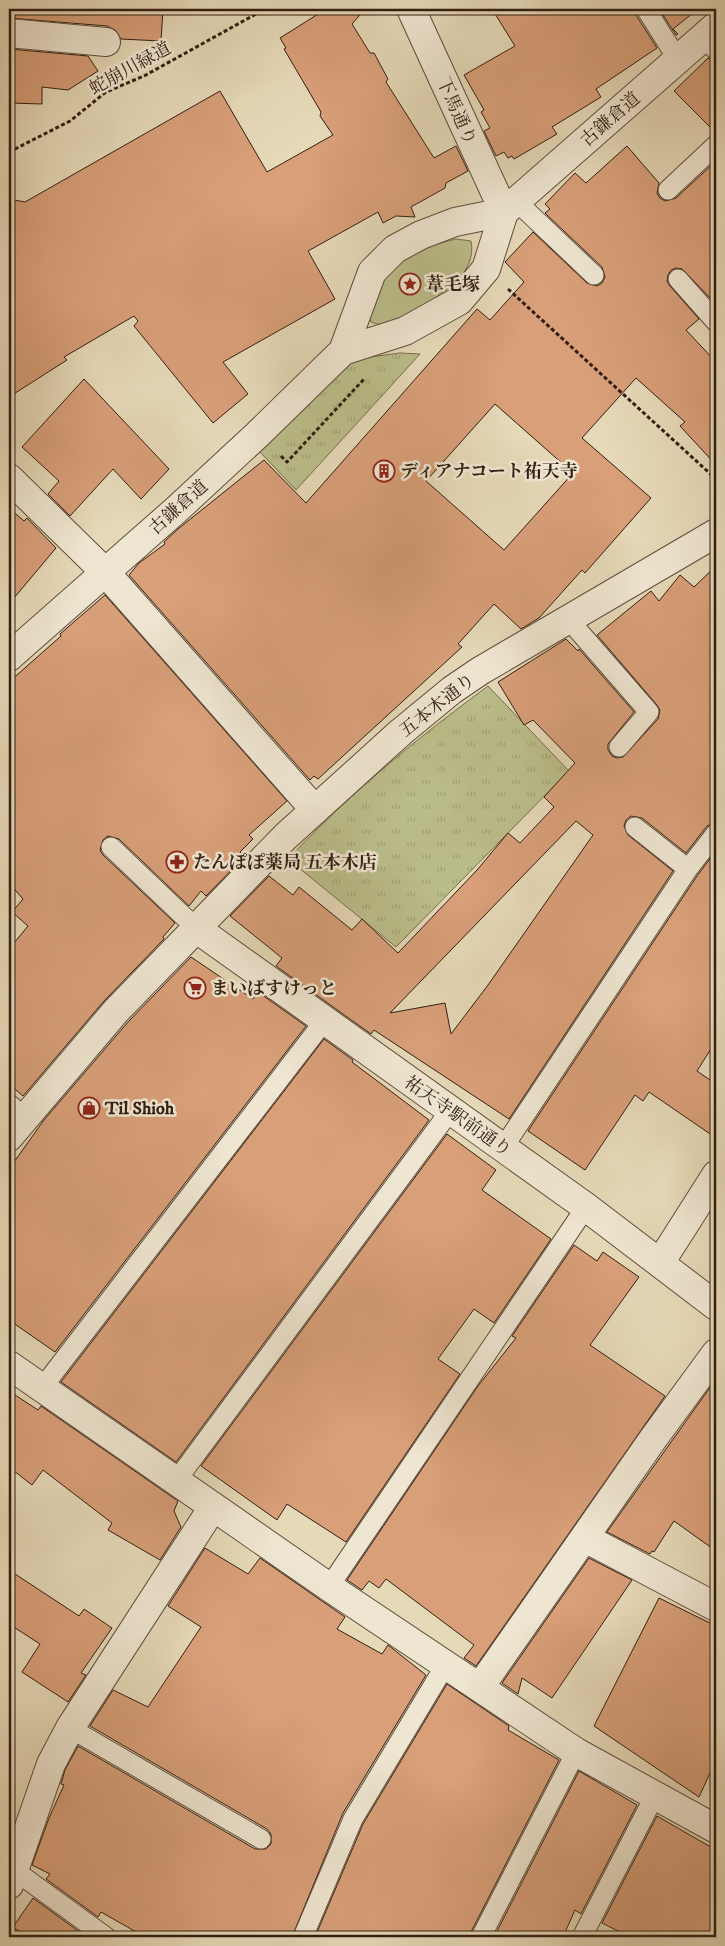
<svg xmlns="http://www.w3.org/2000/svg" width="725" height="1946" font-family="'IM FELL DW Pica','Noto Serif JP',serif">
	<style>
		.grass { fill: #bbbe8b; stroke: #766e4e }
		.park { fill: url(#park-tufts); stroke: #766e4e }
		.building { fill: #d89f79; stroke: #311e12; fill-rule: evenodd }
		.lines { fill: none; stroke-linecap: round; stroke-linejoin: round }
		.service-casing { stroke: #5e4d3c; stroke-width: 21 }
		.minor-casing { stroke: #5e4d3c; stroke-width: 30 }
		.tertiary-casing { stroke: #5e4d3c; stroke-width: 30 }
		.path { stroke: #311e12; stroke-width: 3; stroke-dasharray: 4 2.5; stroke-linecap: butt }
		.service { stroke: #efe6d1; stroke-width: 19 }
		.minor { stroke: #efe6d1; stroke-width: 28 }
		.tertiary { stroke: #efe6d1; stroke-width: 28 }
		.labels { text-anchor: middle; stroke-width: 5; stroke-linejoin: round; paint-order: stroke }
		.street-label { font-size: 18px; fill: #311e12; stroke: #efe6d1 }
		.poi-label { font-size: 18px; font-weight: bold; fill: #311e12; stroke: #efe6d1; text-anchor: start }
	</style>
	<defs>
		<pattern id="park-tufts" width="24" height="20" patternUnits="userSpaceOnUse" patternTransform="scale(1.25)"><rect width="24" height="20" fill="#bbbe8b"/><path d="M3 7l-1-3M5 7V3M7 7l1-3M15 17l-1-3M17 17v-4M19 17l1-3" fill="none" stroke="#a1a377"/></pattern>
	</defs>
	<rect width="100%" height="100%" fill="#e6d9b8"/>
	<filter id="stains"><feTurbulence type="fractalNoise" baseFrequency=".004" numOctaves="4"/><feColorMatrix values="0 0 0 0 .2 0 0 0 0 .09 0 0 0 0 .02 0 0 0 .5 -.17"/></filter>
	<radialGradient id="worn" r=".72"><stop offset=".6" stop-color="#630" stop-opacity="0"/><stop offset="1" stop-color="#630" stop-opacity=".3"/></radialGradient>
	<path class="grass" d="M456,239L471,241C478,276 437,297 411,312C403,316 391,323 382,324C379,325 374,323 371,322C369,312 373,305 376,296C379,290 380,282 384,277C402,256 430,245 456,239Z"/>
	<path class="park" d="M400,353L420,354L296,490L259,451L348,360Z
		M488,686L569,771L396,947L288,859C349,794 417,738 488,686Z"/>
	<path class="building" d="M9,9H163L161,41L121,39L115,30L107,26L9,18Z
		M326,9H365L352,24L370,53H374L388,79L386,82L434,158L456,146L468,171L446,183L445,188L411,207L415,217L396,216L383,223L378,212L308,251L335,299L223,362L248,394L213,423L134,326L138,321L134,316L64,357L67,360L9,397V199L25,202L220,91L267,172L333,135L320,116L321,112L284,49L286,48L280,38Z
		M492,9H635L636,15L657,48L596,89L601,97L552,127L557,134L514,159L512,156L508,158L504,152L496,156L484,131L490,128L481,112L484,110L464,75L515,46Z
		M659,9H698L673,29L678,34L676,35Z
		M9,49L88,56L98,71L68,90L42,87V104L9,103Z
		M708,58L716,61V133L674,91Z
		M627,146L659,183L657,193L660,198L665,201L676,198L716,161V304L682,269L676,268L671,270L668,275L667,281L670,286L699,319L686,330L716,362V465L680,426L685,422L636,378L582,438L651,498L585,573L582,570L539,618L521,629L494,604L458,644L462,647L318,779L314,776L310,780L129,575L139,563L165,544L164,542L178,529L264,460L306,503L477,309L490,320L524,282L505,262L533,232L587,283L597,286L602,283L605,277L602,267L545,213L550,209L545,204L575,173L586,183ZM495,404L573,473L504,550L426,481Z
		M84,379L169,469L141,499L113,469L70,516L48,494L59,481L22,447Z
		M9,508L24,521L27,518L56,548L9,604Z
		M716,566V822L707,826L686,853L642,818L631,816L626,820L624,826L628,835L673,871L509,1119L374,1030L371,1034L276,966L282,958L230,916L269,876L293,895L299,887L352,930L362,919L398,953L477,870L508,833L520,843L554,807L544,797L575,763L533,720L524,725L498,682L566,639L578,651L579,649L634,712L608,744V750L612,756L617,758L623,757L658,719L660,710L657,705L597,635L651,591L659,601L680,575L694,587ZM576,821L593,835L488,985L451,1034L445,1003L390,1013Z
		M105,595L287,801L249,835L253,839L240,852L245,856L206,896L201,891L189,906L119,839L108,836L103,840L100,850L103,855L175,923L163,937L164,939L104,1001L23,1096L9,1084V949L28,926L12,912L23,899L9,883V682L61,636L60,634Z
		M716,851V1041L697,1071L716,1084V1138L649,1092L643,1101L635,1095L585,1170L528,1131L697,876Z
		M191,957L253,999L258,992L306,1026L55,1352L9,1320V1169L44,1120L128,1022Z
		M324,1039L353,1060L352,1062L429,1120L176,1462L61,1382Z
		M447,1134L496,1170L482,1190L551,1239L494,1323L474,1309L438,1359L460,1374L346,1542L287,1504L277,1520L201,1466Z
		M574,1245L597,1261L603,1252L639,1277L590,1345L665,1396L476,1666L464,1658L474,1645L386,1579L379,1588L369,1581L362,1590L347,1580L478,1386L516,1338L512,1336Z
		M716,1379V1551L674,1521L654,1552L652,1551L650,1554L607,1532Z
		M9,1391L38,1410L41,1406L178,1501L174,1511L181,1527L160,1560L108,1530L112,1523L43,1470L32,1485L9,1467Z
		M205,1548L248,1574L260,1558L345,1617L337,1629L382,1654L388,1645L426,1675L343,1813L292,1937H145L101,1912L98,1917L46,1879L50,1874L32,1865L49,1818L64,1785L61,1784L65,1770L78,1746L255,1849H266L271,1844V1834L267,1829L90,1726L113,1690L148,1707L201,1627L168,1606Z
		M589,1558L632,1580L552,1698L522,1678L518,1694L502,1683Z
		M9,1570L79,1616L84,1609L112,1628L81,1673L86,1675L68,1702L22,1672L40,1644L9,1624Z
		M659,1598L716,1626V1760L699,1797L594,1726Z
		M447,1684L509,1726L508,1730L559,1760L471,1932L470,1937H315L363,1824Z
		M579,1771L637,1805L581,1914L575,1910L563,1937H494Z
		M657,1816L716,1850V1937H630L602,1923Z
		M33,1898L85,1936L84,1937H27L13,1927Z"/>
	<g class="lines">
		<g class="service-casing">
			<path id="service" d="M646,9L678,60
				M703,37L716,50
				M668,190L716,145
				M516,201L594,275
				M678,279L716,322
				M569,620L649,712L619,747
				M635,827L688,869
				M111,847L197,929
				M9,1104L24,1117
				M503,1148L688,869L716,833
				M42,1388L325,1020
				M176,1481L450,1111
				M329,1587L586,1207
				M70,1728L261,1839
				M14,1870L106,1937
				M303,1937L353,1819L446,1664
				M481,1937L576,1752
				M582,1937L655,1795"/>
		</g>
		<g class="minor-casing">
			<path id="minor" d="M9,33L106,42
				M9,478L106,573L315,810
				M660,1263L716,1175
				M9,1365L329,1587L576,1752L716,1829
				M585,1538L716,1607
				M480,1687L653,1439L716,1353
				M9,1885L51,1764L70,1728L213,1507"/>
		</g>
		<g class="tertiary-casing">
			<path id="tertiary" d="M411,9L504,212
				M343,351L405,331L459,301L486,269L504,212
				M9,657L176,510L257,435L343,351L372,272L395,249L421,235L455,222L504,212L716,26
				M197,929L586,1207L716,1306
				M9,1137L116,1011L286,836L401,732L452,690L480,671L716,533"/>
		</g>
		<path class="path" d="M9,152L70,121L106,92L144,76L265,9
			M508,289L716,479
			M281,456L287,462L365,378"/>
		<use href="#service" class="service"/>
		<use href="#minor" class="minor"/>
		<use href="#tertiary" class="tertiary"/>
	</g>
	<defs>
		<g id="sight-ring" transform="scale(1.125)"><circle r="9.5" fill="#efe6d1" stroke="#8f2418" stroke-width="1.5"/><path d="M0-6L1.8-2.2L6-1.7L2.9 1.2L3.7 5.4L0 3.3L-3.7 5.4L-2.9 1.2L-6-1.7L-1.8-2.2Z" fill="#8f2418"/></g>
		<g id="building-ring" transform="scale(1.125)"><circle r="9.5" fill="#efe6d1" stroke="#8f2418" stroke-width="1.5"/><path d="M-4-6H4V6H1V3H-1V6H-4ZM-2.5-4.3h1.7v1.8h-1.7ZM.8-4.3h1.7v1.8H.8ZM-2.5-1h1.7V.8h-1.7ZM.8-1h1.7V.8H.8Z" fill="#8f2418"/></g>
		<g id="pharmacy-ring" transform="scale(1.125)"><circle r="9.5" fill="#efe6d1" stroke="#8f2418" stroke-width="1.5"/><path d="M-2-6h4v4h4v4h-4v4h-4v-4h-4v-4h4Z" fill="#8f2418"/></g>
		<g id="supermarket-ring" transform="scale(1.125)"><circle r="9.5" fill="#efe6d1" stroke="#8f2418" stroke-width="1.5"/><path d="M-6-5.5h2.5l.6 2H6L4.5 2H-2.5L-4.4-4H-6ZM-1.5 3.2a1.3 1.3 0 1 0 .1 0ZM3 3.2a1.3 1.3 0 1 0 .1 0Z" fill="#8f2418"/></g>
		<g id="shop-ring" transform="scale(1.125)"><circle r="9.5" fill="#efe6d1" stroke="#8f2418" stroke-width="1.5"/><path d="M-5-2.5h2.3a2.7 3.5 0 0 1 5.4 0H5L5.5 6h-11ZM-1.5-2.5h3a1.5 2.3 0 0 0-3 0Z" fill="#8f2418"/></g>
	</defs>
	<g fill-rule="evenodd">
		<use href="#sight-ring" x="410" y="284"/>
		<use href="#building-ring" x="384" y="471"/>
		<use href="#pharmacy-ring" x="177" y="862"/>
		<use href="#supermarket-ring" x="195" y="988"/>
		<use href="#shop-ring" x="89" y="1108"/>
	</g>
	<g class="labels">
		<g class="street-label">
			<text transform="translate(130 68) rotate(-29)" y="6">蛇崩川緑道</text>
			<text transform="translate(457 111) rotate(66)" y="6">下馬通り</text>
			<text transform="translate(610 119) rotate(-41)" y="6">古鎌倉道</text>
			<text transform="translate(178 507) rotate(-42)" y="6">古鎌倉道</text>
			<text transform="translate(437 705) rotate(-38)" y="6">五本木通り</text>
			<text transform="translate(458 1116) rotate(35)" y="6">祐天寺駅前通り</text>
		</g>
		<g class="poi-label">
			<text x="426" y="290">葦毛塚</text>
			<text x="400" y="477">ディアナコート祐天寺</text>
			<text x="193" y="868">たんぽぽ薬局 五本木店</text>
			<text x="211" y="994">まいばすけっと</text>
			<text x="105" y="1114">Til Shioh</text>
		</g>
	</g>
	<rect width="725" height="1946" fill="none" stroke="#e6d9b8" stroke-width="30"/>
	<rect x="10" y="10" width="705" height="1926" fill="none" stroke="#311e12" stroke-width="2.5"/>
	<rect x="15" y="15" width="695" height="1916" fill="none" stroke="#311e12"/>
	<rect width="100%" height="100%" filter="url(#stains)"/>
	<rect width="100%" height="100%" fill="url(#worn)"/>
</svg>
